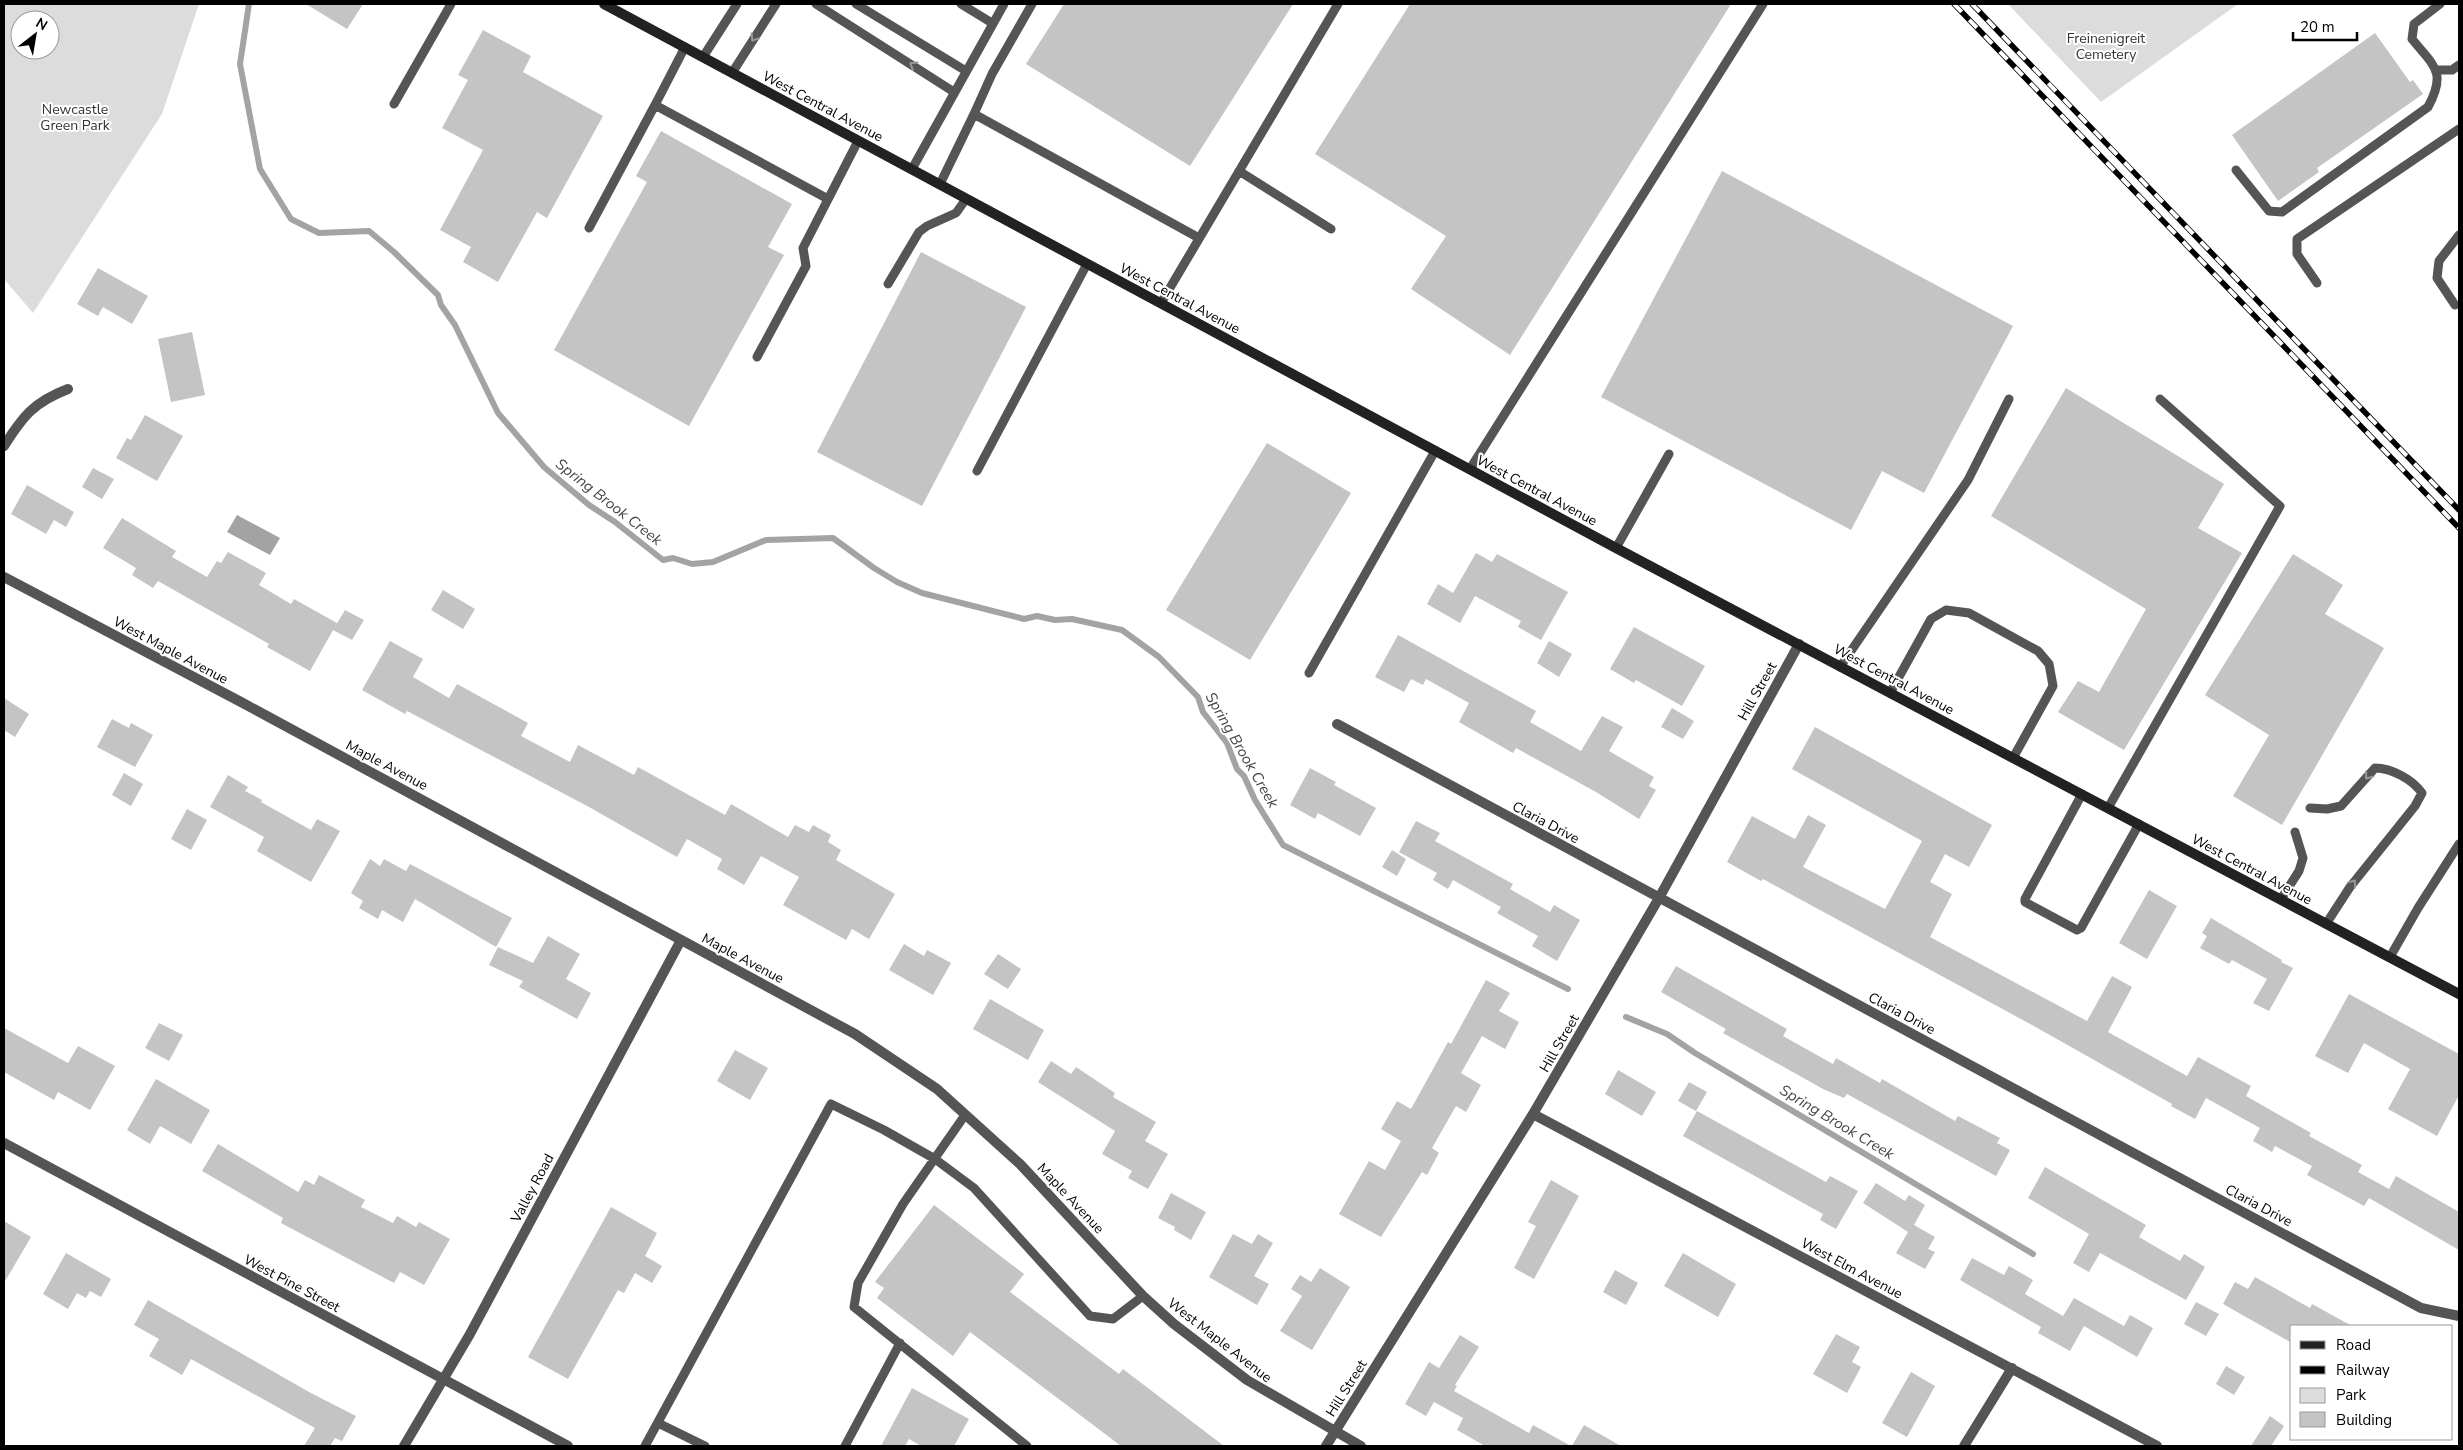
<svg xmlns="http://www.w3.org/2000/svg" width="2463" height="1450" font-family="'Nunito Sans',sans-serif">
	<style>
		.green { fill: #dcdcdc; fill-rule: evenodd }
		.water { fill: #a3a3a3 }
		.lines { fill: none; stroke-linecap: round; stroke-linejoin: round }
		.stream { stroke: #a3a3a3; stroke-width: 6 }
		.building { fill: #c4c4c4 }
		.lane { stroke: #555; stroke-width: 9 }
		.street { stroke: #555; stroke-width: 10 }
		.secondary { stroke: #222; stroke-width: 10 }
		.rail-casing { stroke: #000; stroke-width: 5.5 }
		.rail { stroke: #fff; stroke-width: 4; stroke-dasharray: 11; stroke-linecap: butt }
		.oneway { stroke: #999 }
		.labels { text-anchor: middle; stroke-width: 4; stroke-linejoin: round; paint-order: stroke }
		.park-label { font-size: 14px; fill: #333; stroke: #fff }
		.street-label { font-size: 14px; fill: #000; stroke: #fff }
		.water-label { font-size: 15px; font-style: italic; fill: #444; stroke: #fff }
	</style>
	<rect width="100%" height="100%" fill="#fff"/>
	<path class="green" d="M4,4H199L162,114L33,313L4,279ZM20,20H50V50H20Z
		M2008,4H2238L2101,102Z"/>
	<path class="water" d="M237,515L280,538L270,555L227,532Z"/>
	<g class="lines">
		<path class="stream" d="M249,4L240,64L260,169L291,219L319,233L369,231L394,252L438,295L441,305L455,325L498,413L544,467L589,505L615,522L663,560L673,558L692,564L713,562L766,540L833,538L874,568L897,582L922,593L1024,619L1037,616L1055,620L1072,619L1122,630L1159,657L1198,697L1203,712L1227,743L1237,769L1244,776L1255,800L1283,845L1568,989
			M1626,1017L1667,1034L1695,1053L2033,1254"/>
	</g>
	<path class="building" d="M306,4H363L347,29Z
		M1064,4H1293L1190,166L1026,64Z
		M1410,4H1731L1510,355L1411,289L1446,236L1315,154Z
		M483,30L531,56L523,72L603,116L547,218L537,212L498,282L463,262L471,247L440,230L483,150L442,128L468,80L458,75Z
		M2375,33L2410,82L2413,80L2423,94L2317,168L2319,172L2278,201L2232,135Z
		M661,131L792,204L768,247L784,255L689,426L554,350L647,182L636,176Z
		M1722,171L2013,326L1924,493L1882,471L1851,530L1601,397Z
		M921,252L1026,307L922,506L817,452Z
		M98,268L148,296L132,324L103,307L98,316L77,304Z
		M192,332L205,395L171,402L158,339Z
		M2066,388L2224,484L2198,528L2242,553L2124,750L2058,712L2078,681L2099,692L2146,609L1991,516Z
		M145,415L183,436L157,481L116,458L127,438L131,440Z
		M1267,443L1351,493L1250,660L1166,610Z
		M93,468L114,479L102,499L82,487Z
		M27,485L74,512L66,527L54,520L46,534L11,514Z
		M122,518L176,551L172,557L207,577L217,561L221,563L228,552L266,573L259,585L291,604L294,599L337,623L310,671L267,647L269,644L158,581L153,588L132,575L136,568L103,548Z
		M1476,553L1492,562L1497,554L1568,592L1541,640L1518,627L1521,621L1475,596L1460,623L1427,604L1438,584L1453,593Z
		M2293,554L2343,585L2325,614L2384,648L2282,825L2233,796L2269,735L2205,695Z
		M443,590L475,609L463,629L431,610Z
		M345,610L364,620L352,640L333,630Z
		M1634,627L1705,666L1682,706L1636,680L1634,683L1610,669Z
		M1398,635L1536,711L1530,722L1581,751L1602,716L1623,727L1609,751L1654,777L1649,786L1656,790L1639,819L1596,792L1516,748L1513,753L1459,722L1469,703L1426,679L1423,685L1411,679L1404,692L1375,677Z
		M390,641L423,659L413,677L449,698L457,684L528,723L521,736L570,762L578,745L634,775L638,767L725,815L731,804L788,837L795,825L809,832L813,825L831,835L828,842L841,850L836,860L895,894L869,939L852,929L846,940L783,905L799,877L761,856L744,885L717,869L722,859L687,839L677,857L589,807L407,711L405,714L362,690Z
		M1549,641L1572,654L1559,677L1537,663Z
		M4,698L29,714L15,737L4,730Z
		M1672,708L1694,721L1683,739L1661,727Z
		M112,719L129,728L131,723L153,735L135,767L97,747Z
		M1815,727L1992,825L1969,867L1945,854L1930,882L1952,894L1930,937L2087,1021L2112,976L2132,987L2108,1032L2187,1076L2198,1057L2251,1086L2246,1096L2311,1133L2309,1136L2362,1165L2358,1172L2389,1189L2396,1176L2459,1212V1250L2369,1198L2364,1206L2307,1175L2312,1166L2275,1146L2272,1152L2253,1141L2260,1128L2206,1098L2195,1119L2171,1106L2172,1104L2032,1025L1763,879L1761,881L1727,862L1752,816L1795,839L1808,815L1826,825L1803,867L1885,909L1922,841L1792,769Z
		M1310,768L1336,782L1334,785L1376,808L1360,836L1318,813L1315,819L1290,805Z
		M124,773L143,784L131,806L112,795Z
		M228,775L248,787L245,791L262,800L261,802L311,830L317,819L340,831L311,882L257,851L264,837L210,807Z
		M187,809L207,820L191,850L171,839Z
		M1416,821L1440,833L1435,841L1513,884L1510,889L1550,912L1554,905L1580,920L1557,961L1532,946L1538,936L1497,913L1501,907L1453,880L1448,889L1433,880L1437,873L1399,852Z
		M1392,850L1406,859L1397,876L1382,867Z
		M370,859L380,866L384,859L406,871L410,864L512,918L496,947L415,899L403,922L382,910L378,919L359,908L363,901L351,893Z
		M2149,890L2177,906L2147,959L2119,943Z
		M2211,918L2282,960L2281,962L2293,968L2269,1011L2253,1003L2267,979L2232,960L2229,964L2200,948L2207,936L2202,933Z
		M548,936L580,954L566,979L591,993L577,1019L519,987L523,981L489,965L498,947L533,963Z
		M904,944L924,956L927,950L951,963L933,995L889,970Z
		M998,954L1021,969L1008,989L984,974Z
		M1676,966L1787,1029L1783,1036L1833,1064L1836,1058L1880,1083L1882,1079L1955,1121L1958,1116L2000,1138L1997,1143L2010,1150L1996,1176L1847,1094L1844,1098L1823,1089L1723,1033L1726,1029L1661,992Z
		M1486,980L1510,993L1499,1011L1519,1022L1505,1049L1482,1036L1461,1073L1481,1085L1466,1112L1456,1106L1432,1148L1439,1153L1427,1175L1422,1172L1381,1237L1339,1214L1369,1161L1385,1170L1401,1141L1381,1129L1397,1101L1411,1109L1448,1042L1451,1044Z
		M2349,994L2459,1054V1095L2437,1136L2388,1109L2410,1069L2364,1043L2348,1073L2315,1056Z
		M990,999L1044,1030L1028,1060L973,1029Z
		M159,1023L183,1035L169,1061L145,1048Z
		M4,1028L68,1063L78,1046L115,1066L90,1110L58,1092L54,1100L4,1072Z
		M735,1050L768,1068L750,1100L717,1081Z
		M1051,1061L1071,1074L1076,1067L1115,1093L1113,1097L1156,1122L1145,1141L1168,1154L1148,1189L1128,1178L1132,1171L1102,1154L1115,1131L1038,1082Z
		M1618,1070L1656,1092L1642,1116L1605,1094Z
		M156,1079L210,1110L191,1144L160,1126L150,1144L127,1130Z
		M1689,1082L1707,1092L1696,1111L1678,1101Z
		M1697,1111L1826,1182L1830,1176L1858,1191L1836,1229L1820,1220L1823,1214L1683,1136Z
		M218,1144L298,1192L305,1180L314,1185L319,1175L365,1200L361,1207L393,1223L397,1216L416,1227L419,1222L450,1239L424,1285L400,1272L394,1283L281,1223L283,1218L202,1171Z
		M2045,1167L2146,1225L2139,1237L2180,1261L2184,1254L2205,1267L2186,1300L2100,1253L2089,1272L2073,1263L2089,1234L2028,1198Z
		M1551,1180L1579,1196L1534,1279L1514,1268L1536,1226L1528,1222Z
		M1876,1183L1905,1201L1909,1195L1925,1205L1914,1225L1935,1237L1928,1249L1935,1252L1925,1269L1896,1253L1908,1232L1863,1203Z
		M1171,1193L1206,1212L1191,1240L1174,1230L1175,1227L1158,1218Z
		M934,1205L1024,1274L1010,1292L1119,1374L1123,1369L1224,1446H1121L970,1332L953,1356L877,1298L884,1288L875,1282Z
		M611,1207L657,1233L645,1256L662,1266L652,1283L635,1273L624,1293L618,1290L568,1379L528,1357Z
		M4,1221L31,1237L4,1283Z
		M1233,1234L1252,1244L1258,1234L1273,1243L1254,1276L1269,1284L1257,1305L1209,1277Z
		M66,1253L111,1279L101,1297L90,1291L86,1298L77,1293L68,1309L43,1294Z
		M1683,1253L1736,1284L1718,1317L1664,1286Z
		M1972,1258L2004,1275L2009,1266L2033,1280L2025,1294L2063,1316L2074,1298L2124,1326L2130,1315L2153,1328L2137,1357L2084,1326L2070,1351L2038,1333L2041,1327L1960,1280Z
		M1320,1268L1350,1287L1312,1350L1280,1331L1302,1296L1291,1289L1300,1275L1311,1282Z
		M1615,1270L1638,1283L1626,1305L1603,1292Z
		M2255,1277L2310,1308L2312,1304L2352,1326H2292V1343L2223,1304L2235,1282L2248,1289Z
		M148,1300L309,1392L356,1416L342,1441L335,1438L330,1446H304L315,1428L191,1359L182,1375L149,1356L159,1339L134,1325Z
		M2196,1302L2219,1314L2206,1336L2184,1324Z
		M1836,1334L1860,1347L1852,1362L1861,1367L1847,1393L1813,1374Z
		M1460,1335L1479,1347L1455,1385L1457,1386L1454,1391L1529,1433L1533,1425L1571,1446H1485L1457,1430L1463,1418L1434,1402L1426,1416L1405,1404L1429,1362L1439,1368Z
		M2226,1366L2245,1377L2234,1395L2216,1384Z
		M1911,1372L1935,1386L1907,1437L1882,1423Z
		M912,1388L969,1419L954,1446H921L909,1439L905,1446H881Z
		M2270,1416L2284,1426L2271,1446H2251Z
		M1584,1425L1621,1446H1572Z"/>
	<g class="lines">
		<path class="lane" d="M816,4L954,92
			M856,4L966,71
			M961,4L992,23
			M1032,4L992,74L974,114L1199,238
			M685,47L655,105L828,199
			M703,57L737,4
			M2437,70H2452L2459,65
			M732,73L776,4
			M394,104L451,4
			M912,169L1004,4
			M2236,170L2269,211L2282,212L2428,107C2447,72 2434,66 2412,39L2414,24L2440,4
			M1239,171L1331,229
			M940,184L974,114
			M589,228L655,105
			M2317,283L2297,254V239L2459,129
			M888,284L919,232L927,226L956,213L966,199
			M1161,303L1338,4
			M2455,305L2437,278L2439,261L2459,235
			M757,357L806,266L803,248L858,141
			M1470,469L1763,4
			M977,471L1087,264
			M1616,548L1669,454
			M1840,667L1968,480L2009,399
			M1309,673L1435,451
			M1890,693L1931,619L1946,610L1969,613L2038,651L2049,664L2053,686L2013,758
			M2082,794L2025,899V902L2077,930L2081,928L2139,824
			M2108,808L2280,506L2160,399
			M2310,808L2327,809L2341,806L2375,768C2392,768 2413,780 2422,793L2415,806L2350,887L2326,924
			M2281,899L2299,871L2303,858L2295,832
			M2390,957L2418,908L2459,844
			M965,1115L903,1204L858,1283L854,1307L1027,1446
			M658,1423L705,1446
			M645,1446L831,1104L884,1130L935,1159L974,1188L1090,1316L1113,1319L1143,1296
			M845,1446L900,1343"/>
		<path class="street" d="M4,446C23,416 34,402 68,389
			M4,577L241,702L855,1034L937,1089L1020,1164L1143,1296L1174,1324L1247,1380L1361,1446
			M1337,724L2421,1308L2459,1316
			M1533,1114L2157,1446
			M4,1143L568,1446
			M404,1446L470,1334L681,940
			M1326,1446L1533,1114L1659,898L1799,644
			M1964,1446L2012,1368"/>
		<path class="secondary" d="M604,4L1616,548L2459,994"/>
		<g class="rail-casing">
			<path id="rail" d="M1954,4L2459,528
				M1972,4L2459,510"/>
		</g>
		<use href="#rail" class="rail"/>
	</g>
	<defs><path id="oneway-chevron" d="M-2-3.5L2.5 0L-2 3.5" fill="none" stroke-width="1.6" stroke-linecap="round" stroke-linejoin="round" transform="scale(1.25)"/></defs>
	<g class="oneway">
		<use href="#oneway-chevron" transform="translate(754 38) rotate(122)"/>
		<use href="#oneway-chevron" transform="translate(913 65) rotate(-148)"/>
		<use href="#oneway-chevron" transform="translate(2368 776) rotate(129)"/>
		<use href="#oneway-chevron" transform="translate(2353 883) rotate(-53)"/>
	</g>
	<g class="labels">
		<g class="park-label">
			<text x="2106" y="43">Freinenigreit<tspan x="2106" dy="16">Cemetery</tspan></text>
			<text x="75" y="114">Newcastle<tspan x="75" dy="16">Green Park</tspan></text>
		</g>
		<g class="street-label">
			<text transform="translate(823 106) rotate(28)" y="5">West Central Avenue</text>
			<text transform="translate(1180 298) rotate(28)" y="5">West Central Avenue</text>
			<text transform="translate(1537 490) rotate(28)" y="5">West Central Avenue</text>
			<text transform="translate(171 650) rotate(28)" y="5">West Maple Avenue</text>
			<text transform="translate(1894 679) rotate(28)" y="5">West Central Avenue</text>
			<text transform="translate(1757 691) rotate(-61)" y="5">Hill Street</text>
			<text transform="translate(387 765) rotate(28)" y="5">Maple Avenue</text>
			<text transform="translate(1546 822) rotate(28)" y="5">Claria Drive</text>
			<text transform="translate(2252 869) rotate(28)" y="5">West Central Avenue</text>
			<text transform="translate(743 958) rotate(28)" y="5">Maple Avenue</text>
			<text transform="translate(1902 1013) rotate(28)" y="5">Claria Drive</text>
			<text transform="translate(1559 1043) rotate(-60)" y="5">Hill Street</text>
			<text transform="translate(532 1188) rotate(-62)" y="5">Valley Road</text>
			<text transform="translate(1071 1198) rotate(47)" y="5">Maple Avenue</text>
			<text transform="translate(2259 1205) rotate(28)" y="5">Claria Drive</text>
			<text transform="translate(1852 1268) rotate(28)" y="5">West Elm Avenue</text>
			<text transform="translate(292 1283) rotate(28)" y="5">West Pine Street</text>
			<text transform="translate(1220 1340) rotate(38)" y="5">West Maple Avenue</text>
			<text transform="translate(1346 1388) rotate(-58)" y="5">Hill Street</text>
		</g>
		<g class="water-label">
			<text transform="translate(609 502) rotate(38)" y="5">Spring Brook Creek</text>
			<text transform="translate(1242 750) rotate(60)" y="5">Spring Brook Creek</text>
			<text transform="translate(1837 1122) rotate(31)" y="5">Spring Brook Creek</text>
		</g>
	</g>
	<rect width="2463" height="1450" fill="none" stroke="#000000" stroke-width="10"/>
	<rect x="2290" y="1325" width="162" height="115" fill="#ffffff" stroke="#999999"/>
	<rect x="2300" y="1341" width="25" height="8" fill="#222222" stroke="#999999"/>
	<text x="2336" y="1350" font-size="15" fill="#000000">Road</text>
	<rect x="2300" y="1366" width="25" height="8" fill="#000000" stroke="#999999"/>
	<text x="2336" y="1375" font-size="15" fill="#000000">Railway</text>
	<rect x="2300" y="1388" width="25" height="15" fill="#dcdcdc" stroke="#999999"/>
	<text x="2336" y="1400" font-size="15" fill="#000000">Park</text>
	<rect x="2300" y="1412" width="25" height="15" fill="#c4c4c4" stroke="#999999"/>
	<text x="2336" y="1425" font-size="15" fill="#000000">Building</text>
	<g transform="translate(35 35) rotate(31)"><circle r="24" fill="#ffffff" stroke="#999999"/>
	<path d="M0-4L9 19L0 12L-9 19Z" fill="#000000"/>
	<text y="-8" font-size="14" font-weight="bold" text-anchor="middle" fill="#000000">N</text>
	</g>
	<path d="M2293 32v8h64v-8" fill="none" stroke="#000000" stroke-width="2.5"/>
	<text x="2300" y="32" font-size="15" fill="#000000" stroke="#ffffff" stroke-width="4" paint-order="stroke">20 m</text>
</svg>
